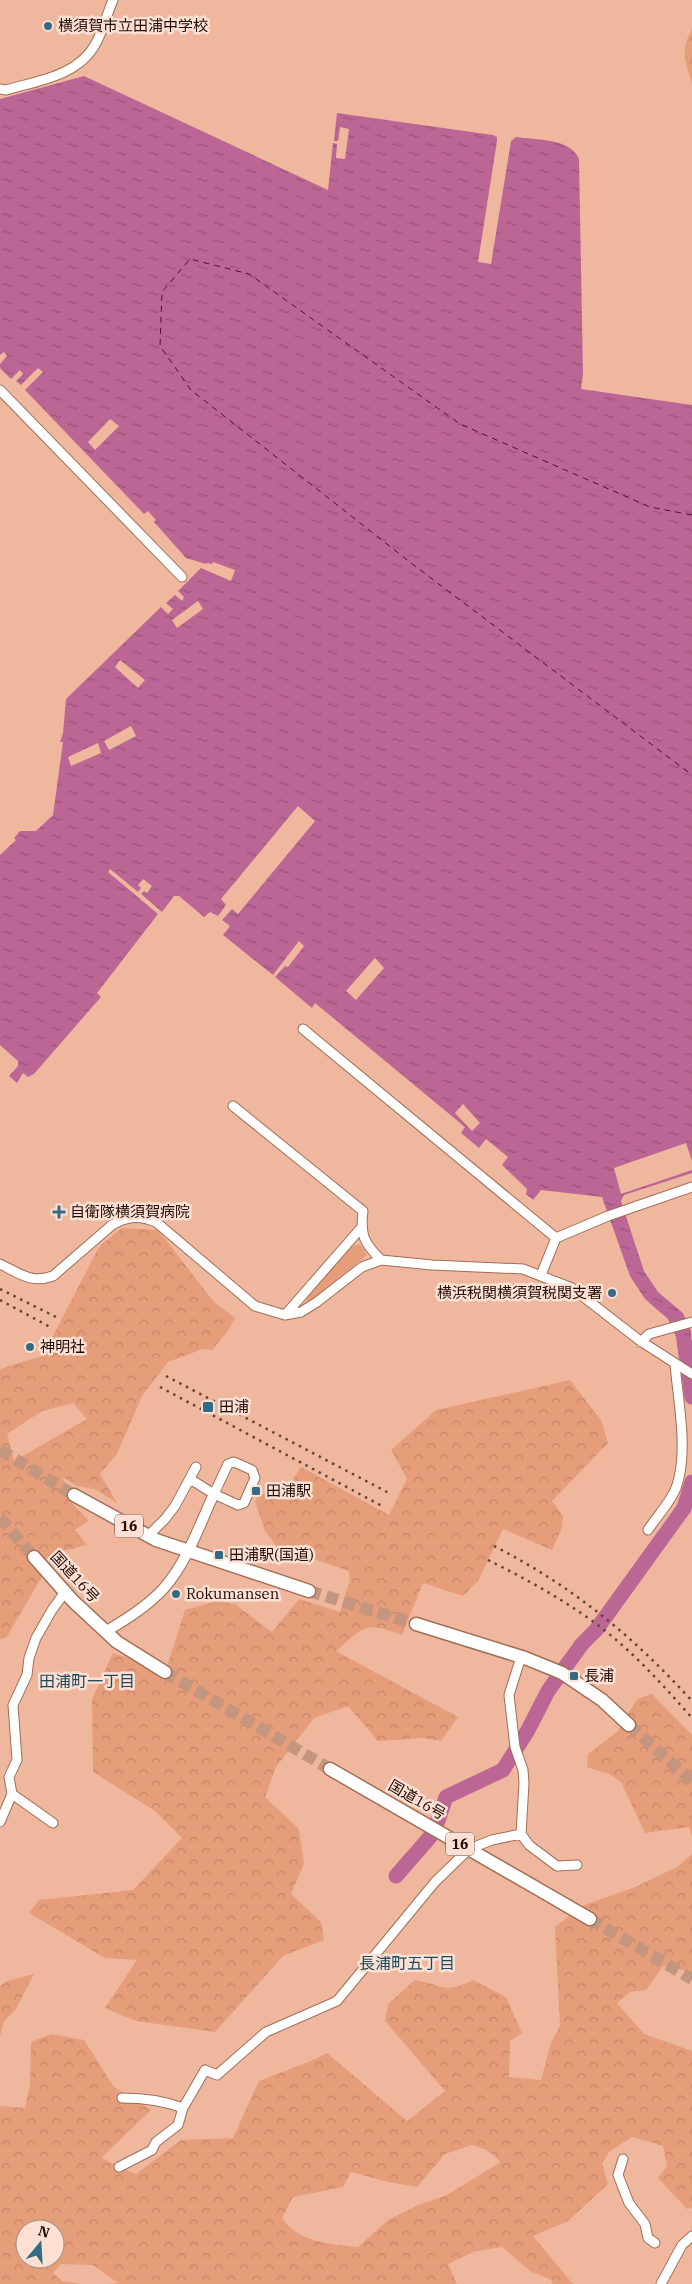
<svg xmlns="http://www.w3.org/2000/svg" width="692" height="2284" font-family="'IBM Plex Serif','Noto Sans JP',serif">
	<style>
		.forest { fill: url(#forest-crowns); fill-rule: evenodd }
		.garden { fill: #e59d7a }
		.water { fill: url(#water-ripples); fill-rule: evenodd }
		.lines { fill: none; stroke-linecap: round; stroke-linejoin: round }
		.river { stroke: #bc6695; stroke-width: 15 }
		.ferry { stroke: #58073c; stroke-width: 1; stroke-dasharray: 6 5; stroke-linecap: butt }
		.highway-tunnel { stroke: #c5967f; stroke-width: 12; stroke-dasharray: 12 6; stroke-linecap: butt }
		.minor-casing { stroke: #a06e55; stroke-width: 11 }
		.major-casing { stroke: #a06e55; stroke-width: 12 }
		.highway-casing { stroke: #a06e55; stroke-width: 15 }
		.minor { stroke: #fff; stroke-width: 9 }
		.major { stroke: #fff; stroke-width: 10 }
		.highway { stroke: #fff; stroke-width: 12 }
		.rail { stroke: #634537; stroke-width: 2.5; stroke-dasharray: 2.5 5; stroke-linecap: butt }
		.poi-dot { fill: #316c84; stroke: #fde0d3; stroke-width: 2 }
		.labels { text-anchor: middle; stroke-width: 5; stroke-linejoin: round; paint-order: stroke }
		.shield { fill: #fde0d3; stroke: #624c42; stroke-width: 1 }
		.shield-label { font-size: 14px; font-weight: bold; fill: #1f0d04 }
		.poi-label { font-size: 15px; fill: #1f0d04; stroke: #fde0d3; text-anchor: start }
		.street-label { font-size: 15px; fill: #1f0d04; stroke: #fde0d3 }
		.neighbourhood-label { font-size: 16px; fill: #1a4a5d; stroke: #fde0d3 }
	</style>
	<defs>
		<pattern id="forest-crowns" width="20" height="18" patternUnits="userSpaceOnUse" patternTransform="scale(1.25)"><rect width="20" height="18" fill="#e59d7a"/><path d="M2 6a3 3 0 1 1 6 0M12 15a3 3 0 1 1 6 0" fill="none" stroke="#c48668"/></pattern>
		<pattern id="water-ripples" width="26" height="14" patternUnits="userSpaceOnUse" patternTransform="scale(1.25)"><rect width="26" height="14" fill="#bc6695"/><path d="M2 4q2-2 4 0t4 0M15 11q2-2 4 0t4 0" fill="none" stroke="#985277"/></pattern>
	</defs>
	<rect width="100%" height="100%" fill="#efb89e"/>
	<path class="forest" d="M692,29V83C685,62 680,50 692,29Z
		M122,1228L158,1230L214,1302L235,1318L228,1331L212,1350L203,1349L168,1362L142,1396L117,1454L100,1474L117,1503L95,1489L77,1486L63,1477L67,1498L89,1521L75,1530L87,1545L56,1553L6,1638L0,1639V1370L8,1366L46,1355L53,1336L99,1247ZM73,1403L87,1419L14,1461L7,1434L42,1411Z
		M570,1380L601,1420L608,1443L552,1501L563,1516L562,1528L552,1550L503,1529L478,1581L463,1596L423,1583L402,1635C364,1621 364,1627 336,1651L458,1717L441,1741L423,1738L378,1741L348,1706L314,1718L276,1767L265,1797L299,1829L304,1864L291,1894L321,1922L324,1940L283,1956L215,2032L136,2021L105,2008L137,1960L105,1958L29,1913L39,1900L133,1890L182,1838L155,1811L93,1772L92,1699L113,1653L166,1670L185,1610L217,1601L235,1604L272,1632L299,1599L340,1612L350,1580L349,1571L302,1555L281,1552L265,1531L255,1501L259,1495L289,1486L301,1467L389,1515L407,1479L391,1450L436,1410Z
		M652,1694L692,1735V1837L689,1827L645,1833L621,1782L609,1774L587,1767L588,1754L617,1732L637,1699Z
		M692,1854V1972L663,1966L646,1990L630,1992L617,2003L644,2034L692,2051V2208L687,2209L658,2178L667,2166L663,2146L632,2137L609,2152L602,2164L608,2184L568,2221L533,2236L573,2284H553L551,2280L530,2271L502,2247L473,2252L448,2264L457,2284H108L118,2283L93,2265L61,2264L53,2273L62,2281L82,2284H0V2106L25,2108L30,2084L31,2042L51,2034L84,2040L114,2087L151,2110L101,2158L136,2174L181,2140L233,2138L259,2081L311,2061L327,2053L407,2121L445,2091L385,2021L388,2004L415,1980C444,1985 443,1995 473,1980L506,1997L522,2033L510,2041L509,2077L541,2080L551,2043L560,2026L555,1927L582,1906L635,1887L677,1867ZM472,2145L487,2150L501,2162L445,2196L418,2205L388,2220L358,2247C331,2244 299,2243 282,2218L293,2197L343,2187L351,2172L388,2182L417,2187L445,2154ZM25,2229H55V2259H25Z
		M34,1974L16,2009L4,2021L0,2036V1986L7,1981Z"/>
	<path class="garden" d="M360,1244L367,1255L309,1302L307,1301L306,1297L350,1247Z"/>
	<path class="water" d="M84,76L328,190L333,143L337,144L336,158L345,159L349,129L340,127L338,141H334L337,113L493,135L497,137V141L478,262L491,264L511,141L516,137C535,140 571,138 579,159L583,374L581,389L692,405V1161L686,1143L614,1168L621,1194L692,1170V1173L624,1195L621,1201L644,1271L658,1292L683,1313L691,1331L692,1366L679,1359L676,1337L668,1319L645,1299L630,1276L602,1197L541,1190L533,1200L526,1194L527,1189L524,1186L502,1165L508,1157L486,1139L479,1148L461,1133L465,1127L315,1003L312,1008L275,977L285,966L288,967L304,946L299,941L273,975L223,935L230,926L222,920L232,909L238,914L315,821L298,806L221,899L226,905L218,916L210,912L204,917L179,896H174L162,912L141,894L144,891L147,893L152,886L143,879L138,885L141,888L138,892L110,869L108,872L158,914L97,993L101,997L34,1074L28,1077L23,1073L17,1083L9,1076L18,1066V1061L0,1045V855L16,840L14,838L20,831H36L53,815L63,742H60L63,733L66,699L161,607L168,614L173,609L166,603L175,595L182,601L184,597L178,591L201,568L231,581L235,570L213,562L212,564L207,563L206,564L186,558L154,522L156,520L148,511L144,514L25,390L43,372L38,368L21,385L16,381L23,374L20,370L11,379L0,368V364L7,356L4,352L0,355V99ZM110,419L119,426L95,450L88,442ZM198,601L203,609L177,628L172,620ZM120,660L145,680L138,688L115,667ZM131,726L136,736L109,750L104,741ZM98,743L101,753L71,766L68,757ZM375,958L384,968L356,1000L346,991ZM463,1104L480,1123L472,1131L455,1113Z"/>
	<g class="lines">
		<path class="river" d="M685,1344L692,1397
			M438,1821L446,1797L503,1770L528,1730L548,1691L582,1644L596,1630L684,1508L692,1482
			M396,1876L430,1837"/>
		<path class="ferry" d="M692,515L650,507L460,424L249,274L190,259L162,292L160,346L191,390L411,563L692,775"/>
		<path class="highway-tunnel" d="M0,1450L74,1495
			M0,1518L34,1557
			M309,1591L416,1624
			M165,1672L330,1769
			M629,1725L692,1781
			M590,1919L692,1979"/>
		<g class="minor-casing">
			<path id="minor" d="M0,89L6,90C37,81 79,76 96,43C103,30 107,14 113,0
				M0,390L182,577
				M303,1029L556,1238
				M233,1106L363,1211C360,1235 364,1243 381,1260
				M0,1264C19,1273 31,1284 53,1276L112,1225C128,1216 139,1215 156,1222L255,1306L285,1315L301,1312L317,1302L362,1267L381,1260L432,1265L523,1269L572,1288L639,1340L692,1374
				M541,1275L556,1238L608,1216L692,1187
				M285,1315L361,1228
				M641,1342L649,1334L692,1322
				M234,1462L252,1470L255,1478L244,1503L238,1505L214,1494L228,1464Z
				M190,1479L214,1494
				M648,1530C657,1516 670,1503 676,1488C689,1453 678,1401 675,1364
				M148,1536L165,1519L175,1506L196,1467
				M521,1657L509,1695L515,1747L523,1770L524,1783L521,1834L529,1845L557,1866L577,1865
				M12,1794L53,1823
				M0,1822L12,1794L9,1777L17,1760L13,1705L27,1675L29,1658L36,1638L52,1610L65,1592
				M122,2098C143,2098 162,2100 183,2108
				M623,2159L618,2175L629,2203L645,2224L648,2238L655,2243
				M119,2167L152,2150L156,2142L178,2125L183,2108L205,2070L217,2075L266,2032L337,2001L435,1882L469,1849L492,1840L521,1834
				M661,2284L682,2245L692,2236"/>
		</g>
		<g class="major-casing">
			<path id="major" d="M105,1632C125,1620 148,1606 164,1588C187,1562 199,1526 214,1494"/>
		</g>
		<g class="highway-casing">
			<path id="highway" d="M74,1495L156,1540L309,1591
				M34,1557L73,1601L117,1642L165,1672
				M416,1624L525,1658L562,1673L602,1700L629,1725
				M330,1769L590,1919"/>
		</g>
		<use href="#minor" class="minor"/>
		<use href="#major" class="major"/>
		<use href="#highway" class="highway"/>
		<path class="rail" d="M0,1289L56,1317
			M0,1300L52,1328
			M166,1376L389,1493
			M160,1387L382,1506
			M494,1546C572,1586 633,1636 692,1701
			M488,1560C528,1580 568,1602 603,1629C636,1655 664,1686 692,1718"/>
	</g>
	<g class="poi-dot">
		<circle cx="48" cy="26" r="5"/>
		<path d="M56.5 1204.5h5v5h5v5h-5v5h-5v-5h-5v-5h5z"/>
		<circle cx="612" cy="1293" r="5"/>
		<circle cx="30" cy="1347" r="5"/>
		<rect x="202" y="1401" width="12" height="12" rx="2.5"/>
		<rect x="251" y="1486" width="10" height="10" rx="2.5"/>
		<rect x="214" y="1550" width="10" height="10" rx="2.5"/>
		<circle cx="176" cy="1594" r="5"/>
		<rect x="569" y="1671" width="10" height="10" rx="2.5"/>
	</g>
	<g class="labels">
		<g class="shield">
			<rect x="115" y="1514.5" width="28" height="23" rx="4"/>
			<rect x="446" y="1832.5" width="28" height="23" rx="4"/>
		</g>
		<g class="shield-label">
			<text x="129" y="1531">16</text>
			<text x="460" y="1849">16</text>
		</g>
		<g class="poi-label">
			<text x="58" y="31">横須賀市立田浦中学校</text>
			<text x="70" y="1217">自衛隊横須賀病院</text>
			<text x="602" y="1298" text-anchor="end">横浜税関横須賀税関支署</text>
			<text x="40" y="1352">神明社</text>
			<text x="219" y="1412">田浦</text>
			<text x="266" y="1496">田浦駅</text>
			<text x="229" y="1560">田浦駅(国道)</text>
			<text x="186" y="1599">Rokumansen</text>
			<text x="584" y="1681">長浦</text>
		</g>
		<g class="street-label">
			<text transform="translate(75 1577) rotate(47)" y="5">国道16号</text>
			<text transform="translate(417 1800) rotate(30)" y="5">国道16号</text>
		</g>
		<g class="neighbourhood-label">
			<text x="87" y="1687">田浦町一丁目</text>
			<text x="407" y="1969">長浦町五丁目</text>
		</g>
	</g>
	<g transform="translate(40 2244) rotate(18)"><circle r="24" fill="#fde0d3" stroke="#a48c80"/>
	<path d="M0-4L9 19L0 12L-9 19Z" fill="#316c84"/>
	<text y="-8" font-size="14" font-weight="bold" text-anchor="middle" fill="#1f0d04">N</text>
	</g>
</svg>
